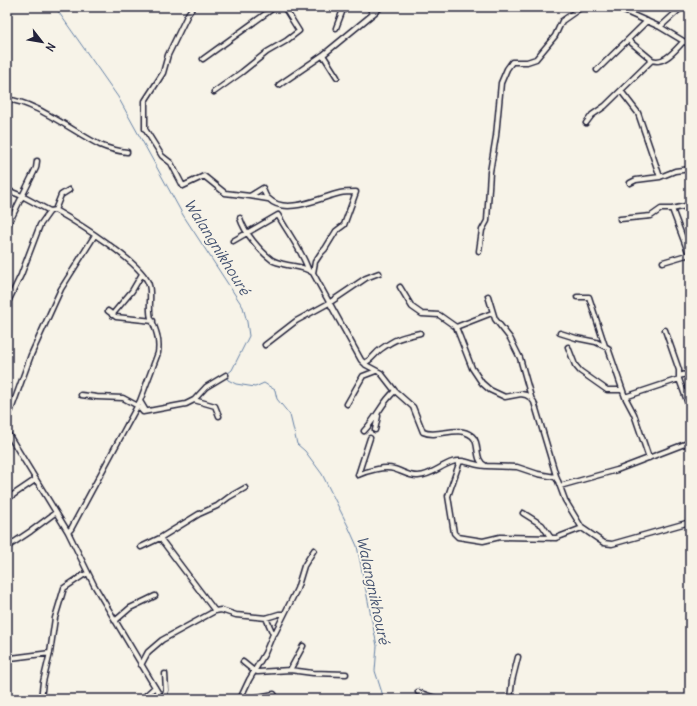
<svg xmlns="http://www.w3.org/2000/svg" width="697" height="706" font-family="Delius,sans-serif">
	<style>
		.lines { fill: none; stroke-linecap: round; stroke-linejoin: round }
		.stream { stroke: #6581a6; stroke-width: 1 }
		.minor-casing { stroke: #22223b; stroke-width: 7 }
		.minor { stroke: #f7f3e8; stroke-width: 4 }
		.labels { text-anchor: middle; stroke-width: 4; stroke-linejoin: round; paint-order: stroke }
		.water-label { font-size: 15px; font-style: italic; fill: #445270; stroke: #f7f3e8 }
	</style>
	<rect width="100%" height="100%" fill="#f7f3e8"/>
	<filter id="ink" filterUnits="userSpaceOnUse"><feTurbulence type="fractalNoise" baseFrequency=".025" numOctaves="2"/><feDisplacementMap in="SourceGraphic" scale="8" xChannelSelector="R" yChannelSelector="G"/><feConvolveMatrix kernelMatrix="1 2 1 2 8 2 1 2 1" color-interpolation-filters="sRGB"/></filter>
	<g filter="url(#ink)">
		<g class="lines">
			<path class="stream" d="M55,7L118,97L183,215L243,307L247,322L249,336L232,370L227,374
				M226,376L228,380L236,384L255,387L264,383L275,390L277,399L290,415L297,444L305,451L322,474L348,526L357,546L377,646L375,671L384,699"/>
			<g class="minor-casing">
				<path id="minor" d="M193,7L188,14L168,55L163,73L145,101V129L162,156L171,163L183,186L204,176L225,193L250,196L263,188C264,192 266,197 269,199C286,216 321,197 340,193C345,192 351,192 356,192L344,225L336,231L325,249L321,253L315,262L313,273
					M615,7L660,27L690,45
					M373,14L381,7
					M660,27L682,7
					M336,28L344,7
					M628,40L652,60
					M323,55L337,77
					M203,59L275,7
					M597,70L647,21
					M279,85L323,55L373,14L369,7
					M621,91L638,113L660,177
					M214,92L242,72L267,52L286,41L299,31L284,7
					M7,100C31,99 77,134 100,145C109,149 118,151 127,152
					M586,123L592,115L605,106L652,60C664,65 675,50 683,42
					M630,183L636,180L660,177L675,171L690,169
					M7,190L22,196L50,211L55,210C76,222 143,263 149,285C152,295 148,308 151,318C156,330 160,340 158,353L140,401L71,529L68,532
					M250,196L268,199
					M690,205L672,209L690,257
					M55,210L61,195L69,190
					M240,218C244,232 260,251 272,260C275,262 280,263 283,264C294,267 304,266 313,273L361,360L366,365L381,373L395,391L413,407L423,432C438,439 457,424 472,436C481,443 473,460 486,466L517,467L538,474L555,477L558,481L565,500L582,528L604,543L612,544L690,522
					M620,219L651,216L661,209H672
					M7,227L36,168L37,161
					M233,241L278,215C288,233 302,251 308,269
					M479,251L482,230L487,221L490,172L496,136L501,83L507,69L512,62H527L536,59L555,36L562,21L582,7
					M663,262L690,254
					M400,287L412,307L422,314L439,315L456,327L472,368L482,383L490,390L505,397L521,394L526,395L531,398L534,402L557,479
					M488,296L495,319L510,338L520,358L531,397
					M577,297H589L605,346
					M7,304L21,275L40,225L50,211
					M108,311L116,317L153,321
					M112,315L132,291L142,274
					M456,327L492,313
					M665,330L679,370V379L690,409
					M560,333L576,338L596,342L608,348L625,397L634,414L649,458
					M265,345L296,321L329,303L366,278L379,273
					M568,347L575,365L580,371L607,390H622
					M364,363C372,360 374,354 381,349C396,338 402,337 420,333
					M679,376L690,373
					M81,395L97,397L123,398L138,406L143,412L186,404L194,400L206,387L226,375
					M625,397L679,379
					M194,400L215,406L219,416
					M140,401L146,411
					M347,404L363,376L376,371
					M7,415L11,410L31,355L61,289L95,235
					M375,430L378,416
					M364,431C376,419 382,402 395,391
					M7,432L68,532L94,585L162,699
					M460,461L448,496L454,533L458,537L483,541L500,537L556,538L582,528
					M358,475C367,471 384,466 394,469C402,471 410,477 418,476C432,475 440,466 452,462C463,458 474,466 486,466
					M358,475L370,438
					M560,486L617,470L690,442
					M7,499L35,480
					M523,513L542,525L551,538
					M160,538L215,611L221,610L236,615L266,618L279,614H284
					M7,547L31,531L55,513
					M141,547L160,538L199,514L217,506L229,497L245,488
					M266,618L273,634
					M115,621L130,608L155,596
					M243,662L254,671L258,672L290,670L313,673L346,674
					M141,665L148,652L162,640L215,611
					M7,666L11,658L50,653
					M290,670L303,646
					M418,692L438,699
					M41,699L43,682L50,653L55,618L64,588L82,576L88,573
					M142,699L155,687
					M164,699L166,690L165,674
					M240,699L249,680L265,653L273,634L275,633L297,589L304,566L314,550
					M247,699L274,694L277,699
					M510,699L512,681L518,657"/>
			</g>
			<use href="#minor" class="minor"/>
		</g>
	</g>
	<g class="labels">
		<g class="water-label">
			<text transform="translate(217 247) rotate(58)" y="5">Walangnikhouré</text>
			<text transform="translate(373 590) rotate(78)" y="5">Walangnikhouré</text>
		</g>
	</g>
	<rect width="697" height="706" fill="none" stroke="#f7f3e8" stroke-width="24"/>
	<rect x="12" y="12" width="673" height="682" fill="none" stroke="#22223b" stroke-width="1.5" filter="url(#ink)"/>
	<g transform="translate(42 42) rotate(121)" stroke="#f7f3e8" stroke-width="3" paint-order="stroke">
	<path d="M0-3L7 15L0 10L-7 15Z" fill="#22223b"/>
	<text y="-6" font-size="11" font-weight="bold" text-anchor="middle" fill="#22223b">N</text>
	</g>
</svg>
